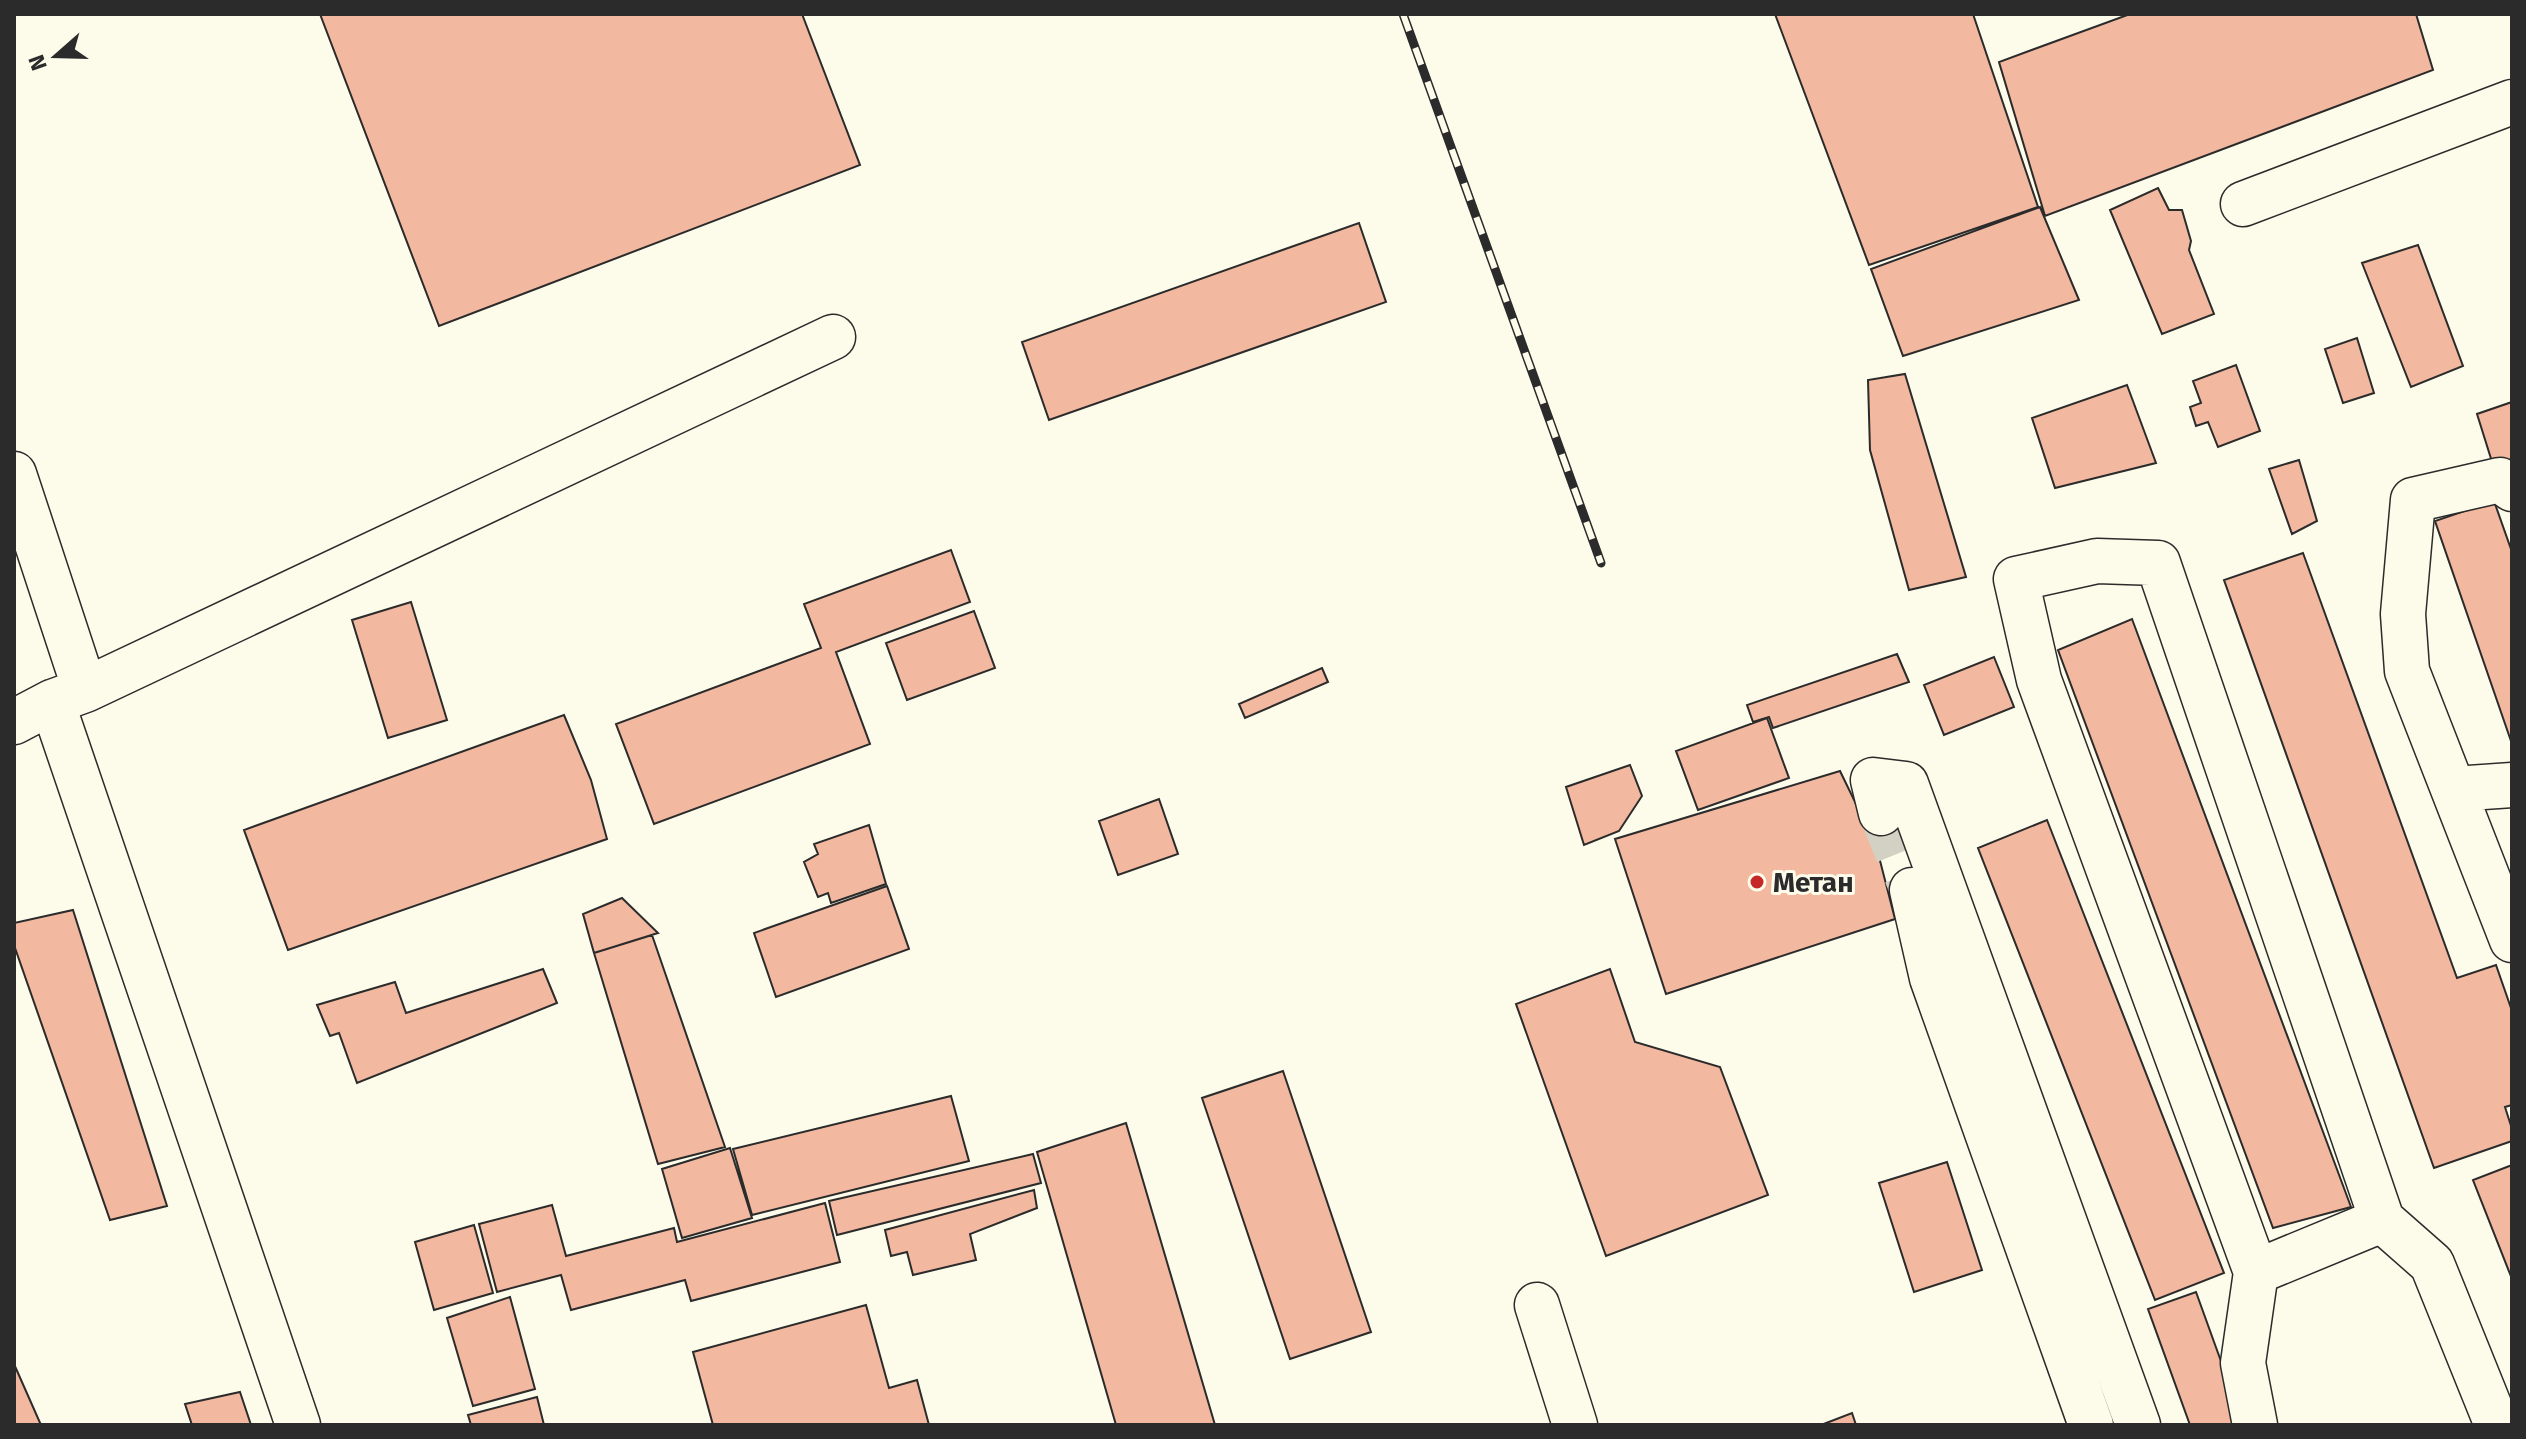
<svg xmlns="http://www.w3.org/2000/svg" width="2526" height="1439" font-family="'Fira Sans',sans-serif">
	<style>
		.building { fill: #f2b8a0; stroke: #2b2b2b; stroke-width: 2 }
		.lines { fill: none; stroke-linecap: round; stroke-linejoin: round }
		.minor-tunnel { stroke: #d3d1c4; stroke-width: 44; stroke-dasharray: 44 22; stroke-linecap: butt }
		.minor-casing { stroke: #2b2b2b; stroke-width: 47 }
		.minor { stroke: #fdfbea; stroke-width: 44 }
		.rail-casing { stroke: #2b2b2b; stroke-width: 9 }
		.rail { stroke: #fdfbea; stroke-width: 6; stroke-dasharray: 18; stroke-linecap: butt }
		.poi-dot { fill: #c62828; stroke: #fdfbea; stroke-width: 3 }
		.labels { text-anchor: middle; stroke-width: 6; stroke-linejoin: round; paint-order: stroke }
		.poi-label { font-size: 28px; font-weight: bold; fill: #2b2b2b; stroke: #fdfbea; text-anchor: start }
	</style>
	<rect width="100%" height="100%" fill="#fdfbea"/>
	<path class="building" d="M320,14H802L860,165L439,326Z
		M1775,14H1973L2038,207L1869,265Z
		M2130,14H2416L2433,70L2045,216L1999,62Z
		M2158,188L2169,210H2182L2191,241L2189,250L2214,314L2162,334L2110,210Z
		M2040,207L2079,300L1903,356L1871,269Z
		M1359,223L1386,302L1049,420L1022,342Z
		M2418,245L2463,366L2411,387L2362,263Z
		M2357,338L2374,393L2343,403L2325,349Z
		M2236,365L2260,431L2218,447L2208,422L2196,426L2190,407L2201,403L2193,381Z
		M1905,374L1966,577L1909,590L1870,450L1868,380Z
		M2127,385L2156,463L2055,488L2032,418Z
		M2512,402V459L2493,465L2477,414Z
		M2299,460L2317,521L2292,534L2269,469Z
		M2494,501L2512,552V744L2435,521Z
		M951,550L970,602L836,652L870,744L654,824L616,724L821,648L804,604Z
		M2303,553L2457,978L2496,965L2512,1011V1105L2505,1107L2512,1129V1141L2434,1168L2224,580Z
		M411,602L447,720L388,738L352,620Z
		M974,611L995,668L907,700L886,643Z
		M2132,619L2351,1207L2273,1228L2058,650Z
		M1897,654L1909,682L1773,728L1769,717L1753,722L1747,705Z
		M1994,657L2014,707L1944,735L1924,685Z
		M1322,668L1328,682L1245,718L1239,704Z
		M564,715L591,780L607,839L288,950L244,830Z
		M1767,718L1789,778L1698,810L1676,751Z
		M1630,765L1642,796L1619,831L1584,845L1566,787Z
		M1840,771L1876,845L1895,919L1666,994L1615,839Z
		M1159,799L1178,854L1118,875L1099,821Z
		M2047,820L2224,1273L2155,1300L1978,848Z
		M869,825L886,884L831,903L828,893L818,897L804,862L818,854L814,844Z
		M887,886L909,949L776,997L754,933Z
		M622,898L658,933L594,953L583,914Z
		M73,910L167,1206L110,1220L14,945V923Z
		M652,935L725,1147L658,1164L594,953Z
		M543,969L557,1003L357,1083L339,1033L330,1036L317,1005L395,982L406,1013Z
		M1610,969L1635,1042L1720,1067L1768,1195L1606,1256L1516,1004Z
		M1283,1071L1371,1332L1290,1359L1202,1098Z
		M951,1096L969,1161L752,1215L733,1149Z
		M1126,1123L1215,1425H1116L1037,1152Z
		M730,1148L752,1218L682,1238L662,1169Z
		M1033,1154L1041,1183L837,1235L829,1201Z
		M1947,1162L1982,1270L1914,1292L1879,1183Z
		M2512,1165V1279L2473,1180Z
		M1034,1190L1037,1208L970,1234L976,1260L913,1275L907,1252L891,1256L885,1230Z
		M825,1203L840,1262L691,1301L685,1280L571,1310L561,1275L497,1292L479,1224L552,1205L566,1256L674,1228L677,1242Z
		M474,1225L493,1293L434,1310L415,1242Z
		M2196,1292L2244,1425H2190L2148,1309Z
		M510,1297L535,1389L473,1406L447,1318Z
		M866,1305L889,1388L917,1380L929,1425H713L693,1352Z
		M14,1364L41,1425H14Z
		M240,1392L251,1425H192L185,1404Z
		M537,1397L544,1425H471L468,1415Z
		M1852,1413L1856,1425H1821Z"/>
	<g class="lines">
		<path class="minor-tunnel" d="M1881,813L1912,890"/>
		<g class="minor-casing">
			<path id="minor" d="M2243,204L2512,102
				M14,474L85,690L52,702L298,1425
				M2512,489L2500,480L2413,500L2403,614L2407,671L2512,940
				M85,690L833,337
				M14,722L52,702
				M2454,789L2512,785
				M1881,813L1873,780L1906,784L2138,1425
				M1912,890L1932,978L2091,1425
				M2256,1272L2382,1220
				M1537,1305L1575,1425
				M2255,1425L2243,1363L2256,1272L2039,680L2016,579L2097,561L2158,563L2382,1220L2432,1264L2497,1425"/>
		</g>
		<use href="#minor" class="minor"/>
		<g class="rail-casing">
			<path id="rail" d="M1403,14L1601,563"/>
		</g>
		<use href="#rail" class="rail"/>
	</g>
	<circle class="poi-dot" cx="1757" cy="882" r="8"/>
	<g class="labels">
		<g class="poi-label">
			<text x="1773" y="892">Метан</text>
		</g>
	</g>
	<rect width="2526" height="1439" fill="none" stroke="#2b2b2b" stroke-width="32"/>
	<g transform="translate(56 56) rotate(250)" stroke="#fdfbea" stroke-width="6" paint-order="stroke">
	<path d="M0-6L14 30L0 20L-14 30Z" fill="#2b2b2b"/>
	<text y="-12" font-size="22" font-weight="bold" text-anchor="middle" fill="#2b2b2b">N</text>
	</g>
</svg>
